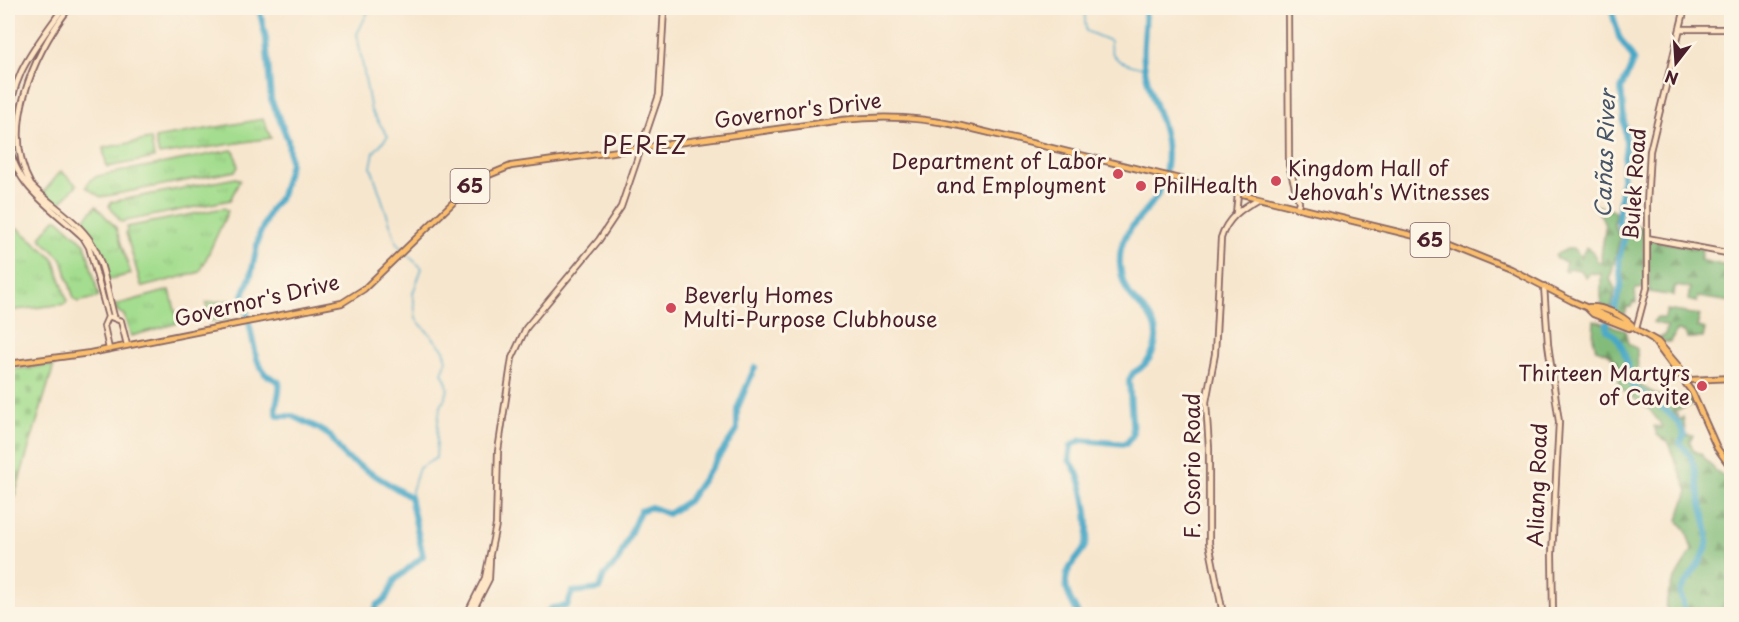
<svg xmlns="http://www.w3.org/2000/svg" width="1739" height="622" font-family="'Playpen Sans',sans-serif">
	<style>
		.grass { fill: url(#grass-tufts); stroke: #777e5d; stroke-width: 1.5 }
		.forest { fill: url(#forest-firs); stroke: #666e52; stroke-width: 1.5 }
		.cemetery { fill: url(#cemetery-stones); stroke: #777e5d; stroke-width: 1.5 }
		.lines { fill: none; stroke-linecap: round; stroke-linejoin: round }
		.stream { stroke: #46a7c6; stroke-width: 1.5 }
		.river { stroke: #46a7c6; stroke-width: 6 }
		.secondary-casing { stroke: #876564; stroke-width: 8 }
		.primary-casing { stroke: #876564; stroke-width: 8 }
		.secondary { stroke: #fde5c5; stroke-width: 4.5 }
		.primary { stroke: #fabe6d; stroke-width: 4.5 }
		.poi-dot { fill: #d1495b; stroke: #fcf5e5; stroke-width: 2 }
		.labels { text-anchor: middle; stroke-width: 6; stroke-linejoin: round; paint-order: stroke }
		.shield { fill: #fcf5e5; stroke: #7f5f63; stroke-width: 1.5 }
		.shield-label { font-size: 20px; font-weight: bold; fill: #4a1f2b }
		.street-label { font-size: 21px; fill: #4a1f2b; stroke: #fcf5e5 }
		.poi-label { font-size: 21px; fill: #4a1f2b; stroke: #fcf5e5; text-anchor: start }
		.water-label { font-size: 22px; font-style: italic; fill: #485569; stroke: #fcf5e5 }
		.quarter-label { font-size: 24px; letter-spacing: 1.5px; fill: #4a1f2b; stroke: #fcf5e5 }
	</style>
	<defs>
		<pattern id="grass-tufts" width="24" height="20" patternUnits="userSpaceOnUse" patternTransform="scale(1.5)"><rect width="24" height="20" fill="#a4dd8f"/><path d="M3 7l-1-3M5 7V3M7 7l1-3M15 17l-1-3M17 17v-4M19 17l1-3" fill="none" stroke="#8fbd7c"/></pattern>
		<pattern id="forest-firs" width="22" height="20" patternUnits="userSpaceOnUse" patternTransform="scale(1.5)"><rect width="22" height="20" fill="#83bc7a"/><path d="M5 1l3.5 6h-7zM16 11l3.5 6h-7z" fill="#6d9864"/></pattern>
		<pattern id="cemetery-stones" width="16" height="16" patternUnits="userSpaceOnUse" patternTransform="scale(1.5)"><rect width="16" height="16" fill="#a4dd8f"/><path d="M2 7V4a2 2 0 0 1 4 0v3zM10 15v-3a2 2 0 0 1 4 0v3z" fill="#8fbd7c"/></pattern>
	</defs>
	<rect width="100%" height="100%" fill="#fcf5e5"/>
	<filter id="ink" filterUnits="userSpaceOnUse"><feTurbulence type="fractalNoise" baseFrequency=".0167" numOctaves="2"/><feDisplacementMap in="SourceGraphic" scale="12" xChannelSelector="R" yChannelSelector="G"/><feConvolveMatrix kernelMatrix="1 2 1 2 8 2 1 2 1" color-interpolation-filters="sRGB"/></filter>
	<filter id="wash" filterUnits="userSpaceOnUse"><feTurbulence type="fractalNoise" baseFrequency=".008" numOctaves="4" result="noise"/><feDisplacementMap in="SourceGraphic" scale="24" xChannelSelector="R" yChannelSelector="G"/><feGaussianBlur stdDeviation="1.35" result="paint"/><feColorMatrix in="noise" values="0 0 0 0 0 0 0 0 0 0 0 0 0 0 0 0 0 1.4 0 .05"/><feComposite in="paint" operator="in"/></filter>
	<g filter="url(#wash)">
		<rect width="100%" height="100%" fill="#f7e6ce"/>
		<path class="grass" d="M263,119L271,138L159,155L155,138Z
			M151,139L154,158L107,167L103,148Z
			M232,150L235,153L238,167L235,171L101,197L86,187L90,180L98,176Z
			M61,171L77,185L58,205L43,193Z
			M236,178L240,180L230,200L121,222L109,206L111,202Z
			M96,206L116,228L131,274L107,280L96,245L80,224Z
			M224,208L228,211L200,272L143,287L141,285L126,233L127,227Z
			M55,219H58L85,244L99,297L78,302L74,299L62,259L41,239V236Z
			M8,227L19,229L54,259L67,300L65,304L8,311Z
			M170,290L178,323L131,336L124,315L116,310L115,305Z
			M229,300V319L210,321L206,303Z"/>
		<path class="forest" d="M1590,204L1615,211L1614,225L1620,238L1610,279L1615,289L1611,309L1601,305V274L1590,273L1586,278L1581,270L1568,268L1567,272L1564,270L1566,262L1557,259L1555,255L1567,249H1575L1581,258L1586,247L1592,251L1598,262L1602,263C1597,241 1618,226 1590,204Z
			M1620,223L1643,227L1645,288L1635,289L1636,303L1633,302L1631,307H1627L1625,315L1616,311C1625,290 1620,280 1621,259C1622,242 1628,241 1620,223Z
			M1649,240L1702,249L1700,260L1731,267V302L1698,297L1697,302L1688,300L1690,288L1675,286L1674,296L1649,292Z
			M1667,310L1700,315L1697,327L1705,329L1703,338H1687L1685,332L1676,331L1671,342H1665L1658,337L1665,336L1667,326L1653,322L1657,317L1664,319Z
			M1594,320L1625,330L1628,343L1637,349L1638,379L1641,386L1677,406L1690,400L1692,405L1675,411L1680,420L1683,417L1686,435L1693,436L1690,441L1693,450L1701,454L1715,470L1731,481V614H1667C1663,590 1681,570 1692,550L1686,530L1678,520L1688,491L1667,441L1657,435L1654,426L1663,427L1650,410L1620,388L1617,362L1609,354L1596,349L1593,338Z"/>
		<path class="cemetery" d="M54,365L12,504L8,516V370Z"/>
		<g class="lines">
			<path class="stream" d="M370,8L357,34L371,111L388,136L374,152L371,167L397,244L402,249
				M1084,8L1086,31L1110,41C1109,63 1129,64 1146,69
				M405,253L422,268L413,293L416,319L444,350L447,360L442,373C455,394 442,396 439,414C437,428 437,443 436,458L419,468L410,497"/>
			<path class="river" d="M259,8L266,39L271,99L288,140L290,163L281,196L270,210L259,236L251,275L243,295L257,360L265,374L279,382C282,394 272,405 278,416H293L318,428L330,436L345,457L410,497L423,556L395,580L385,600L377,605L373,614
				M1611,8L1619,37L1634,60L1621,89L1626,142L1618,220L1624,239L1619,258L1621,284L1615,308
				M1607,323V330C1626,339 1627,368 1632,386C1650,400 1677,413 1684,435L1680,443C1683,448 1689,453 1691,458C1697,471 1697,485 1700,499C1703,515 1711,531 1706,549C1700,566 1688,577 1680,593L1686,614
				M544,614L552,608L567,606L572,592L599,589L604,576L618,561L640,511L651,507L668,514L688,501L737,430V409L755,367
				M1078,614C1073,604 1065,592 1066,580C1067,566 1077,559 1084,548C1094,529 1083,475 1069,460L1071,446L1081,440L1126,444L1133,435L1129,380L1133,373C1152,363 1163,340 1151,319C1146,310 1136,304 1130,295C1123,286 1121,276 1120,265C1117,224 1154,215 1163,182C1177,130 1149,109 1144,62C1142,44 1147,26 1145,8"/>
		</g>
	</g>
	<g filter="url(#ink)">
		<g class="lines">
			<g class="secondary-casing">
				<path id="secondary" d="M69,8C33,55 0,129 31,185C50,205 76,219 91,242C103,259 108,295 114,316
					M1288,8L1289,165L1299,202L1297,208
					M1680,29H1732
					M8,129C11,73 33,51 63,8
					M8,135C11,185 50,206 83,237L89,247L108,317L104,326L109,349
					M1236,213L1238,194
					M1647,238L1732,254
					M1544,286L1548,344L1559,422L1552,554L1553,614
					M111,317L121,321L127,345
					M1636,329L1647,288V204L1650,151L1685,8
					M467,614L485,578L496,525L498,451L512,358L526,328L599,240L621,207L659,95L664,8
					M471,614L489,579L490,558
					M1223,614L1209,543V448L1206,402L1215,354L1221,238C1227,218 1241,209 1258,199"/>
			</g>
			<g class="primary-casing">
				<path id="primary" d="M1589,307C1603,306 1622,315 1632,325
					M1588,309L1593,314L1629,328
					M1654,341L1692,392L1717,448L1732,469
					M8,364L90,353L342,303L364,289L467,189L484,177L511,166L842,120C883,115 921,117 961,126L1448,244L1510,269L1572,301L1636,329L1658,342L1690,380L1732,378"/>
			</g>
			<use href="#secondary" class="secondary"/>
			<use href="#primary" class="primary"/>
		</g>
	</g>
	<g class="poi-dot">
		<circle cx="1118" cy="174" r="6"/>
		<circle cx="1276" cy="181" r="6"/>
		<circle cx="1141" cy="186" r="6"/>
		<circle cx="671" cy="308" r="6"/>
		<circle cx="1702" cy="386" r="6"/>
	</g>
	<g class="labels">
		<g class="shield">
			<rect x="450.5" y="169" width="39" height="34" rx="4.5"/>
			<rect x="1410.5" y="223" width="39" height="34" rx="4.5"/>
		</g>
		<g class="shield-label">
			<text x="470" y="193">65</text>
			<text x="1430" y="247">65</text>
		</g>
		<g class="street-label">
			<text transform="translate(798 111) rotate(-7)" y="7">Governor's Drive</text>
			<text transform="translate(1635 184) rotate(-86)" y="7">Bulek Road</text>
			<text transform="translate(257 301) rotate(-13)" y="7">Governor's Drive</text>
			<text transform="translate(1193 466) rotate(-90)" y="7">F. Osorio Road</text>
			<text transform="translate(1538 485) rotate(-88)" y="7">Aliang Road</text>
		</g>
		<g class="poi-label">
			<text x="1106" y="169" text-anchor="end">Department of Labor<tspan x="1106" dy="24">and Employment</tspan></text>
			<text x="1288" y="176">Kingdom Hall of<tspan x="1288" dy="24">Jehovah's Witnesses</tspan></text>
			<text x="1153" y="193">PhilHealth</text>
			<text x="683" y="303">Beverly Homes<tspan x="683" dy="24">Multi-Purpose Clubhouse</tspan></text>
			<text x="1690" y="381" text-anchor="end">Thirteen Martyrs<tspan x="1690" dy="24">of Cavite</tspan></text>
		</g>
		<g class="water-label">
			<text transform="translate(1605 154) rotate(-88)" y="8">Cañas River</text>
		</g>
		<g class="quarter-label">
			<text x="645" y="154">PEREZ</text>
		</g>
	</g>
	<rect width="1739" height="622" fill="none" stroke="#fcf5e5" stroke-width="30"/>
	<g transform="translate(1676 63) rotate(197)" stroke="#fcf5e5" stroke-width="4.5" paint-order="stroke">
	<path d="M0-4.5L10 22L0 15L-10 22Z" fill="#4a1f2b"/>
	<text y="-9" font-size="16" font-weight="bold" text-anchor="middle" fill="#4a1f2b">N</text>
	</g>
</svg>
